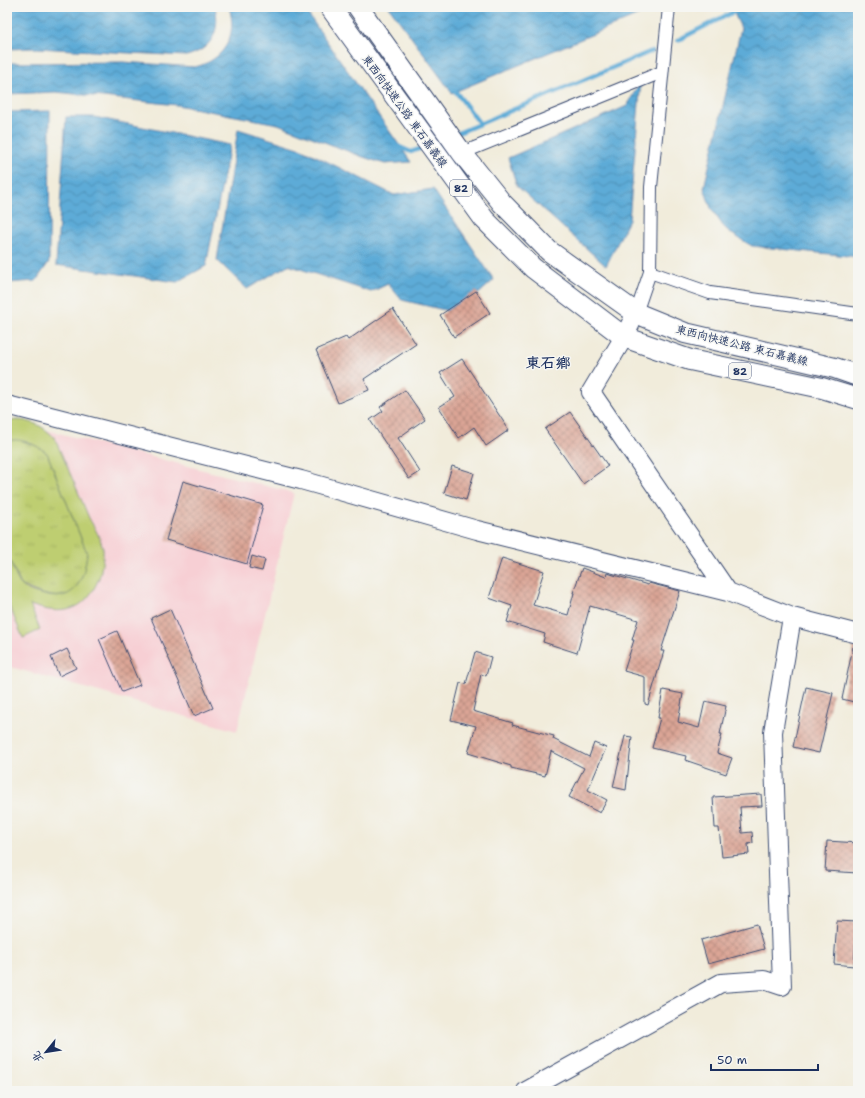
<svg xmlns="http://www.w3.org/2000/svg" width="865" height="1098" font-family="'Shantell Sans','LXGW WenKai TC',sans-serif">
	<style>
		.built { fill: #f7cfd4 }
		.grass { fill: url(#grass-tufts); stroke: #6c7e68 }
		.pitch { fill: #bece71; stroke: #6c7e68 }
		.water { fill: url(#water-waves); stroke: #3c6d9a }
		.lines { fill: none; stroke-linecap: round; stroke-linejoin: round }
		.stream { stroke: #5dabd7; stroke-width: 4.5 }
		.building { fill: url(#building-cross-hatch) }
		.street-casing { stroke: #3b4b71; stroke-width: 14 }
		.secondary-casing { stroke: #3b4b71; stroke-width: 20 }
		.primary-casing { stroke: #3b4b71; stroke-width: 22 }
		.street { stroke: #fff; stroke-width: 12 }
		.secondary { stroke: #fff; stroke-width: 18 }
		.primary { stroke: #fff; stroke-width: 20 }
		.labels { text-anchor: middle; stroke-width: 3; stroke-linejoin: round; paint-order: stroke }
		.shield { fill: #f6f6f2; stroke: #5d6b8a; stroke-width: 1 }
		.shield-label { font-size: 10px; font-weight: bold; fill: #1b2f5e }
		.street-label { font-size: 11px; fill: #1b2f5e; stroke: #f6f6f2 }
		.district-label { font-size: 15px; font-weight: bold; fill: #1b2f5e; stroke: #f6f6f2 }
	</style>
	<defs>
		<pattern id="grass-tufts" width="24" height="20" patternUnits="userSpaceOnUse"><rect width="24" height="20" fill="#bece71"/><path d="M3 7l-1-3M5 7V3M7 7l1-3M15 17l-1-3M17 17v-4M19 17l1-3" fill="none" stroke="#a3b164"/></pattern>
		<pattern id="water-waves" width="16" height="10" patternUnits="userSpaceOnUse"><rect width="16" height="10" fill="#5dabd7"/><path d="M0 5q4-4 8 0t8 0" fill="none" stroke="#4c8cb2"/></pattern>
		<pattern id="building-cross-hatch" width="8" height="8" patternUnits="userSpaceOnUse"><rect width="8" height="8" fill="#dba595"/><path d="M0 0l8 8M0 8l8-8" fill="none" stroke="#b1877d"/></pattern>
	</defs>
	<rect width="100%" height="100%" fill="#f6f6f2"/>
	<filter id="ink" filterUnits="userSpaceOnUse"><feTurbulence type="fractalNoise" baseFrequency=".025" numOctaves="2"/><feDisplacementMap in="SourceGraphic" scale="8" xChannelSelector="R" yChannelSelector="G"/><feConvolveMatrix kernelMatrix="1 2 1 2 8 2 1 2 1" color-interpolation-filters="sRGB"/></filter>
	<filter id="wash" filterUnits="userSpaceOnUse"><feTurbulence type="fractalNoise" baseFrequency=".012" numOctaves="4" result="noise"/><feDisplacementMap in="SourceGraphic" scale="16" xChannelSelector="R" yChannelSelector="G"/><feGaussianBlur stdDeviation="0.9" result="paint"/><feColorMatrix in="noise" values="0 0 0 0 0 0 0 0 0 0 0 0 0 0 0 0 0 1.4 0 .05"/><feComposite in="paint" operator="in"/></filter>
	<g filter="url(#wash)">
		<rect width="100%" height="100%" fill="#f1ecdb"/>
		<path class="built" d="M7,420L294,493L237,731L7,666Z"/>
		<path class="grass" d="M18,439L39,447L47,453L87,553C83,601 60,605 21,585L7,554V441Z"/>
		<path class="pitch" d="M16,420C31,420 43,426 54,437C66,464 78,491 89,518C94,527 101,538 103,549C104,554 101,573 99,578C85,613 62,616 30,605L40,630L23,638L7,601V554C10,560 17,581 21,585C26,590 35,593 41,594C74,605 84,581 87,553L47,453C37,445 20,437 7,441V422Z"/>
		<path class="water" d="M7,7H215C221,32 211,50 186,56L37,48L7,49Z
			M229,7H303L411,162L385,164L363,157L278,124L177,105L56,92L7,94V63L123,62L195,67C224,60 238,36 229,7Z
			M389,7H658L452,93Z
			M731,7H858V257L752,246L732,234L723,226L711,208L704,188L741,28Z
			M641,80L629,220L606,266L517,186L508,158L627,106Z
			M50,111L49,262L36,281L7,283V112Z
			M66,117H94L230,145L206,266L177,282L56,265Z
			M238,129L302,149L394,195L433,189L494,280L457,313L402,300L388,284L371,292L288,265L247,289L217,260Z"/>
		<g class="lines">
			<path class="stream" d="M678,40L733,12
				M453,88L480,124
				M458,133L652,51
				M395,145L411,152L422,148"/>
		</g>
		<g id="blocks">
			<path class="building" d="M476,291L490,313L454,337L440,315Z
				M393,309L416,344L364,379L369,390L338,403L316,350L346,337L348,340Z
				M462,359L509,430L486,446L474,427L459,438L439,407L455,397L440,373Z
				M405,390L425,419L398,438L420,472L409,479L370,420L383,411L380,407Z
				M570,412L608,466L583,484L545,429Z
				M452,466L474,473L466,500L444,493Z
				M183,481L263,505L247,564L166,540Z
				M252,556L265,560L262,571L249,568Z
				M502,558L544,571L533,605L568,615L574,593H573L582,568L606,577L607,573L648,585L649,583L680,591L661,651H664L648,705L645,704V677L624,671L634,640H632L638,620L590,606L577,653L543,642L545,634L507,622L512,606L489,598Z
				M170,609L213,708L194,716L151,618Z
				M117,631L140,685L122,692L99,639Z
				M853,647L858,648V703L842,699Z
				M67,649L76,668L59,676L51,657Z
				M475,652L491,657L486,676L481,674L473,711L513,723L512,725L554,736L553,739L589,757L594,743L606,748L588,790L607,800L600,813L569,797L584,768L551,751L545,776L511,768V766L468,753L476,726L451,720L460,683L466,684Z
				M806,687L833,693L819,753L793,747Z
				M663,690L683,694L678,722L699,728L705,701L726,706L720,734H722L717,753L732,758L726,774L685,760L686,756L652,748L660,718H658Z
				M625,736L632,737L626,790L613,787Z
				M761,794L762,806L740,807L742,833L752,832L753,843L748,844L749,854L722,857L719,828H715L713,797Z
				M827,841L858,843V873L825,871Z
				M837,921L857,922L854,966L834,964Z
				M757,924L764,949L708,964L701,940Z"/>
		</g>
	</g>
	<g filter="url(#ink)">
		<use href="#blocks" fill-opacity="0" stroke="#3b4b71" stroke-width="1"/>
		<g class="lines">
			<g class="street-casing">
				<path id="street" d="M462,153L662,72
					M650,272L710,293L858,314
					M636,313L650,272L651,187L669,7"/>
			</g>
			<g class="secondary-casing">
				<path id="secondary" d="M636,313L624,337L591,392L728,592L792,617L858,634
					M7,405L301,480L477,530L728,592
					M526,1091L721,983L764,980L782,986L773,732L792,617"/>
			</g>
			<g class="primary-casing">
				<path id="primary" d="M330,7L484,219L533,268L624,337L690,360L822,388L858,399
					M358,7L462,153L502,203L549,251L636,313L685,333L835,368L858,376"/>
			</g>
			<use href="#street" class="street"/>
			<use href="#secondary" class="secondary"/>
			<use href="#primary" class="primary"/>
		</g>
	</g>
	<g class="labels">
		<g class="shield">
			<rect x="450" y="180" width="22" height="16" rx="3"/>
			<rect x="729" y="363" width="22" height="16" rx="3"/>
		</g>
		<g class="shield-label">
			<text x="461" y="192">82</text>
			<text x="740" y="375">82</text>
		</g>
		<g class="street-label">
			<text transform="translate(405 111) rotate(54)" y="4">東西向快速公路 東石嘉義線</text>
			<text transform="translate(742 345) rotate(14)" y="4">東西向快速公路 東石嘉義線</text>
		</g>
		<g class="district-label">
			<text x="548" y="368">東石鄉</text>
		</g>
	</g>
	<rect width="865" height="1098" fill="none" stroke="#f6f6f2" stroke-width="24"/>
	<g transform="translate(46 1052) rotate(240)" stroke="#f6f6f2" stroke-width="3" paint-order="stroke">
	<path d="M0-3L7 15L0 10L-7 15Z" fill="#1b2f5e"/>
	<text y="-6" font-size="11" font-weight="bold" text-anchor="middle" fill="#1b2f5e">北</text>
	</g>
	<path d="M711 1064v6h107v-6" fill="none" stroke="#1b2f5e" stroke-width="2"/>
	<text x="717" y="1064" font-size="12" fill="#1b2f5e" stroke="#f6f6f2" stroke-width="3" paint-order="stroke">50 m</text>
</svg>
